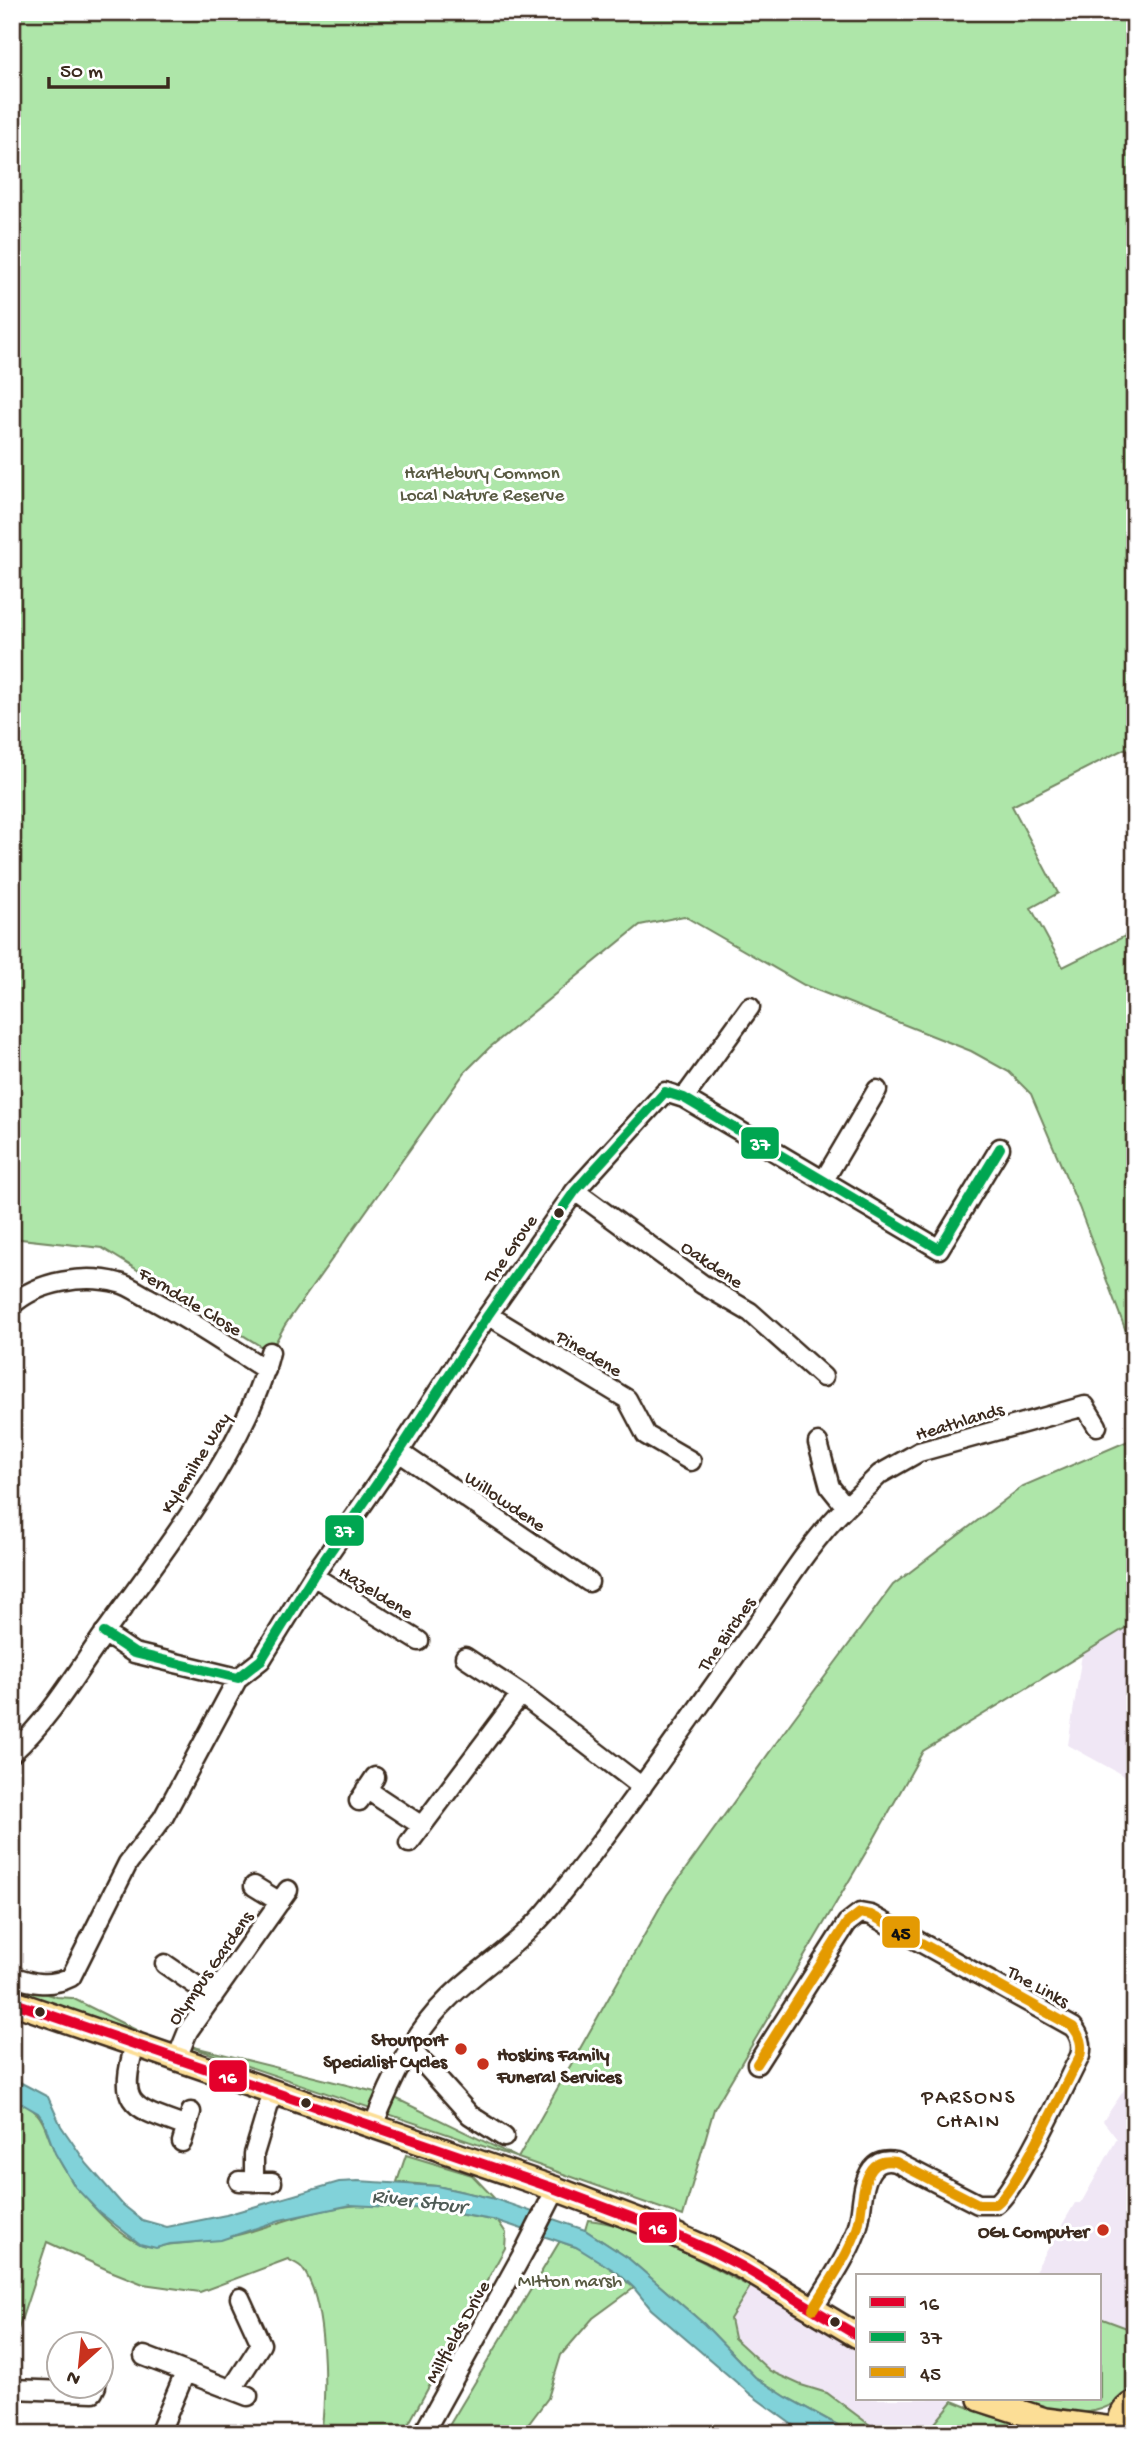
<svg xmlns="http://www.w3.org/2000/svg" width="1147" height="2446" font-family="'Gochi Hand',sans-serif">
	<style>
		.built { fill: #f0e7f5 }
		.green { fill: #aee6a9; stroke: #748864; stroke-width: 2 }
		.water { fill: #81d2d9; stroke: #658f8e; stroke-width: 2 }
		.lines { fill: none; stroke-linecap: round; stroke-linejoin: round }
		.minor-casing { stroke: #3b2a1e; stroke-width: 23 }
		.major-casing { stroke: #3b2a1e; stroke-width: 28 }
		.minor { stroke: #fff; stroke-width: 18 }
		.major { stroke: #fcde96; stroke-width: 23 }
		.bus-1-casing { stroke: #fff; stroke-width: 16 }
		.bus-2-casing { stroke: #fff; stroke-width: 16 }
		.bus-3-casing { stroke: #fff; stroke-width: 16 }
		.bus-1 { stroke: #e4002b; stroke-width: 10 }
		.bus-2 { stroke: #00a651; stroke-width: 10 }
		.bus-3 { stroke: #e49a03; stroke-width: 10 }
		.bus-dot { fill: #3b2a1e; stroke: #fff; stroke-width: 2.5 }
		.poi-dot { fill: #c8321e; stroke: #fff; stroke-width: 2.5 }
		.labels { text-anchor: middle; stroke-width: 6; stroke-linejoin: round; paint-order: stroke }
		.park-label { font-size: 19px; fill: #585941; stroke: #fff }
		.street-label { font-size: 19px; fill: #3b2a1e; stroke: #fff }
		.poi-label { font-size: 19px; font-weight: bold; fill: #3b2a1e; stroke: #fff; text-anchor: end }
		.neighbourhood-label { font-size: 21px; letter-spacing: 2px; fill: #3b2a1e; stroke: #fff }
		.water-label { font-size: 21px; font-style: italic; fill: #505c56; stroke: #fff }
		.line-badge { stroke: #fff; stroke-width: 2.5 }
		.badge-label { font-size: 19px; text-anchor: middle; font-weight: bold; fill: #fff }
		.pale-badge-label { font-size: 19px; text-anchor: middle; font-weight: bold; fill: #111 }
	</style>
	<rect width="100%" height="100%" fill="#fff"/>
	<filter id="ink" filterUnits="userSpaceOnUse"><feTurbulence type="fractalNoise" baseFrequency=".0143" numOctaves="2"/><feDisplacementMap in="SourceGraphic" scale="14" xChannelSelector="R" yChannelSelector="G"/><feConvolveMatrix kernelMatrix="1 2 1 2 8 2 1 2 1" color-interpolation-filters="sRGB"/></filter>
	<g filter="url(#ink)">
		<path class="built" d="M1135,1622V1782L1068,1745L1082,1654Z
			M1135,2074V2331L1100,2318V2276H1032L1075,2203H1081L1117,2139L1103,2121Z
			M750,2287L858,2352V2399H949L953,2401L926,2434H882L827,2393L801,2385L770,2371L734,2338L730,2319Z"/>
		<path class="green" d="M12,12H1135V748L1124,749L1012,806L1058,893L1031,908L1063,967L1135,931V1355L1079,1207L1031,1094L1009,1072L971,1051L804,985L684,916L640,925L489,1048L465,1072L285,1325L270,1352L102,1248L12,1238Z
			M1135,1438V1622L923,1751L875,1837L714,2109L683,2216L518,2158L182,2044L391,2096L518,2158L667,1895L789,1725L893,1585L1023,1486Z
			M12,1983L57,1997L72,1998L142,2033L12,1990Z
			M12,2098C48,2114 41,2123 56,2154C70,2183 111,2233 143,2245C155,2249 162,2245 174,2244C200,2242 227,2239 252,2231C284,2221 316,2210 350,2206C397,2200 452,2214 498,2221L506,2233L505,2248L403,2434H321C327,2395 327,2299 302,2268C299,2264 292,2262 288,2259L200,2292L143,2284L108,2270L47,2242L12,2348Z
			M406,2155L472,2175L495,2199L437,2186L397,2182Z
			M588,2220C639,2225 705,2263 750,2287L730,2319L734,2338L770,2371L801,2385L827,2393L882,2434H854L786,2397L755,2377L704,2324L628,2258L585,2230Z
			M560,2241C566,2245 570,2245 576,2247C593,2253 621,2276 634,2288L593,2318L561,2355L548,2398L521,2434H444Z
			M1100,2318L1135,2331V2389C1092,2425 1065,2413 1016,2399H1100Z
			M953,2401L990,2416L1047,2431V2434H926Z"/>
		<path class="water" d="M12,2078L48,2097L61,2126L87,2164L122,2204L142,2220L167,2227L226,2215L339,2182L358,2181L437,2186L495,2199L585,2230L628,2258L704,2324L755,2377L786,2397L854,2434H805L750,2394L651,2309L634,2288L618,2273L576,2247L498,2221L430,2209L351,2205L280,2220L221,2240L170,2244L156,2248L140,2244L99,2212L75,2187L55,2153L43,2120L38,2113L12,2098Z"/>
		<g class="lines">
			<g class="minor-casing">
				<path id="minor" d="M684,1098L750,1007
					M824,1180L877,1090
					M575,1191L702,1284L750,1312L823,1377
					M12,1305C38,1281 85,1274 119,1283C128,1285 138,1292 147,1297C189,1319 227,1345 266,1370
					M488,1315L627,1399L646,1435L691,1461
					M818,1443L830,1487L846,1507L880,1474L919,1452L1085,1406L1097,1426
					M399,1452L589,1582
					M313,1576L419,1641
					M104,1633L134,1653L238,1678L261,1660L313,1576L399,1452L488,1315L575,1191L665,1092L684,1098L939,1249L1000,1148
					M465,1657L521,1694L642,1787
					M12,1753C50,1719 77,1672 106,1631C164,1550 247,1448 270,1352
					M366,1789L422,1826
					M359,1801L375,1777
					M409,1843L521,1694
					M254,1886L280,1902
					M165,1964L213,1997
					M12,1976C33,1984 51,1987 71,1977L128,1863L163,1818L238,1678
					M135,2044C117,2107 132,2107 187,2127
					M410,2048L470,2115L504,2137
					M177,2058L188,2031L288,1890
					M757,2064L847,1923L860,1913L871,1915L1073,2027C1080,2035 1083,2046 1080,2056C1066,2083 1016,2191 996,2204H978L896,2162C886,2160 878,2161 872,2169C859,2187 864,2213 856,2232C846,2259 828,2284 813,2309
					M373,2126C391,2081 413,2033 448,1999C481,1966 521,1944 550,1907C620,1821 683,1728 748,1638C779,1594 808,1544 846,1507
					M182,2142L191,2112
					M239,2181L272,2182
					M254,2182V2154L273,2091
					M144,2356L248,2396
					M12,2389L93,2392L96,2386
					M232,2389L261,2344L240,2298
					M159,2434L185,2373
					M423,2434L526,2248L556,2189"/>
			</g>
			<g class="major-casing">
				<path id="major" d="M12,2002L556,2189L662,2229L712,2251L743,2267L858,2336
					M980,2399L1045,2420L1120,2430
					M1121,2434C1117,2420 1122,2409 1135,2402"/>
			</g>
			<use href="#minor" class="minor"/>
			<use href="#major" class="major"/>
			<g class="bus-1-casing">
				<path id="bus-1" d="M12,2002L556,2189L662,2229L712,2251L743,2267L858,2336"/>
			</g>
			<g class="bus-2-casing">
				<path id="bus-2" d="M104,1633L134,1653L238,1678L261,1660L313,1576L399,1452L488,1315L575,1191L665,1092L684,1098L939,1249L1000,1148"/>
			</g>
			<g class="bus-3-casing">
				<path id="bus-3" d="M757,2064L847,1923L860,1913L871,1915L1073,2027C1080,2035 1083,2046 1080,2056C1066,2083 1016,2191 996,2204H978L896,2162C886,2160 878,2161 872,2169C859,2187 864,2213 856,2232C846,2259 828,2284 813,2309"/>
			</g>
			<use href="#bus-1" class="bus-1"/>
			<use href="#bus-2" class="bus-2"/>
			<use href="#bus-3" class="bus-3"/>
		</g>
	</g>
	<g class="bus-dot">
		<circle cx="559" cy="1213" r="6"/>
		<circle cx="40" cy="2012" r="6"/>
		<circle cx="306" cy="2103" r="6"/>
		<circle cx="835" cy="2322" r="6"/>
	</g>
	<g class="poi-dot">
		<circle cx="461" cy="2049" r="7"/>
		<circle cx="483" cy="2064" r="7"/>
		<circle cx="1103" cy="2230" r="7"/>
	</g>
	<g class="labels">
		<g class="park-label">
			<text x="482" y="478">Hartlebury Common<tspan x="482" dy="22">Local Nature Reserve</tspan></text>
			<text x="570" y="2286">MItton marsh</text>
		</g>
		<g class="street-label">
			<text transform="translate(509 1248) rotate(-55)" y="7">The Grove</text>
			<text transform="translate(713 1263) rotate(34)" y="7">Oakdene</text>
			<text transform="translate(191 1300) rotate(31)" y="7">Ferndale Close</text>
			<text transform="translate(590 1352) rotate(31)" y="7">Pinedene</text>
			<text transform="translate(959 1420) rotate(-17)" y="7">Heathlands</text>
			<text transform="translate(194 1462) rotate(-58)" y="7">Kylemilne Way</text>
			<text transform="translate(506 1500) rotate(34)" y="7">Willowdene</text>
			<text transform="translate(377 1591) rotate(32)" y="7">Hazeldene</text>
			<text transform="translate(725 1633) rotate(-55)" y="7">The Birches</text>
			<text transform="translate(209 1967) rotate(-55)" y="7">Olympus Gardens</text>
			<text transform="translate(1039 1985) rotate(29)" y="7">The Links</text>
			<text transform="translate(456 2331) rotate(-61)" y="7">Millfields Drive</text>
		</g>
		<g class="poi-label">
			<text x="447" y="2045">Stourport<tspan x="447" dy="22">Specialist Cycles</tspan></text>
			<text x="497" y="2060" text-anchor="start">Hoskins Family<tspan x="497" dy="22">Funeral Services</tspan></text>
			<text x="1089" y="2237">OGL Computer</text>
		</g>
		<g class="neighbourhood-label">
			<text x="969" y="2103">PARSONS<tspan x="969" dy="24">CHAIN</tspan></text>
		</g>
		<g class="water-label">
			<text transform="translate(419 2200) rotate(7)" y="7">River Stour</text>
		</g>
	</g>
	<g class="line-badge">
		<rect x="740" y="1126" width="40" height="34" rx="7" fill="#00a651"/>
		<rect x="324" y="1514" width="41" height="33" rx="7" fill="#00a651"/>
		<rect x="881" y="1915" width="40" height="34" rx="7" fill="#e49a03"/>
		<rect x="208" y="2059" width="40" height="34" rx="7" fill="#e4002b"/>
		<rect x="638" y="2211" width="40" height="33" rx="7" fill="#e4002b"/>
	</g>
	<g class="badge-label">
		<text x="760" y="1150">37</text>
		<text x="344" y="1537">37</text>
		<text x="228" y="2083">16</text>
		<text x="658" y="2234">16</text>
	</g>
	<g class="pale-badge-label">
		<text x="901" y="1939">45</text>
	</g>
	<rect width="1147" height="2446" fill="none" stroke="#fff" stroke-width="42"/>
	<rect x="21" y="21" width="1105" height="2404" fill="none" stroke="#3b2a1e" stroke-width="2.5" filter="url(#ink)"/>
	<rect x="856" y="2274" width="245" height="126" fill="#ffffff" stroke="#b1aaa5" stroke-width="2"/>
	<rect x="870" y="2297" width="35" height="10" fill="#e4002b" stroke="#b1aaa5" stroke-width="2"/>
	<text x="920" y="2310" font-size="21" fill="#3b2a1e">16</text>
	<rect x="870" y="2332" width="35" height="10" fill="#00a651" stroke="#b1aaa5" stroke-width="2"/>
	<text x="920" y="2344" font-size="21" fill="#3b2a1e">37</text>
	<rect x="870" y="2367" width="35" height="10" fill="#e49a03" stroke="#b1aaa5" stroke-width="2"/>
	<text x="920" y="2380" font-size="21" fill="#3b2a1e">45</text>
	<g transform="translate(80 2365) rotate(207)"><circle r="33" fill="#ffffff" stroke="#b1aaa5" stroke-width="2"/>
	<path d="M0-5L12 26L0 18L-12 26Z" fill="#c8321e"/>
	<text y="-10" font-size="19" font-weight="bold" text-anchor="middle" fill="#3b2a1e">N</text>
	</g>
	<path d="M49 77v10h119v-10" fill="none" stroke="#3b2a1e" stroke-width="3.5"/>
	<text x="60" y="77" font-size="21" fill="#3b2a1e" stroke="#ffffff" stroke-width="5" paint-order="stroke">50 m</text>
</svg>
